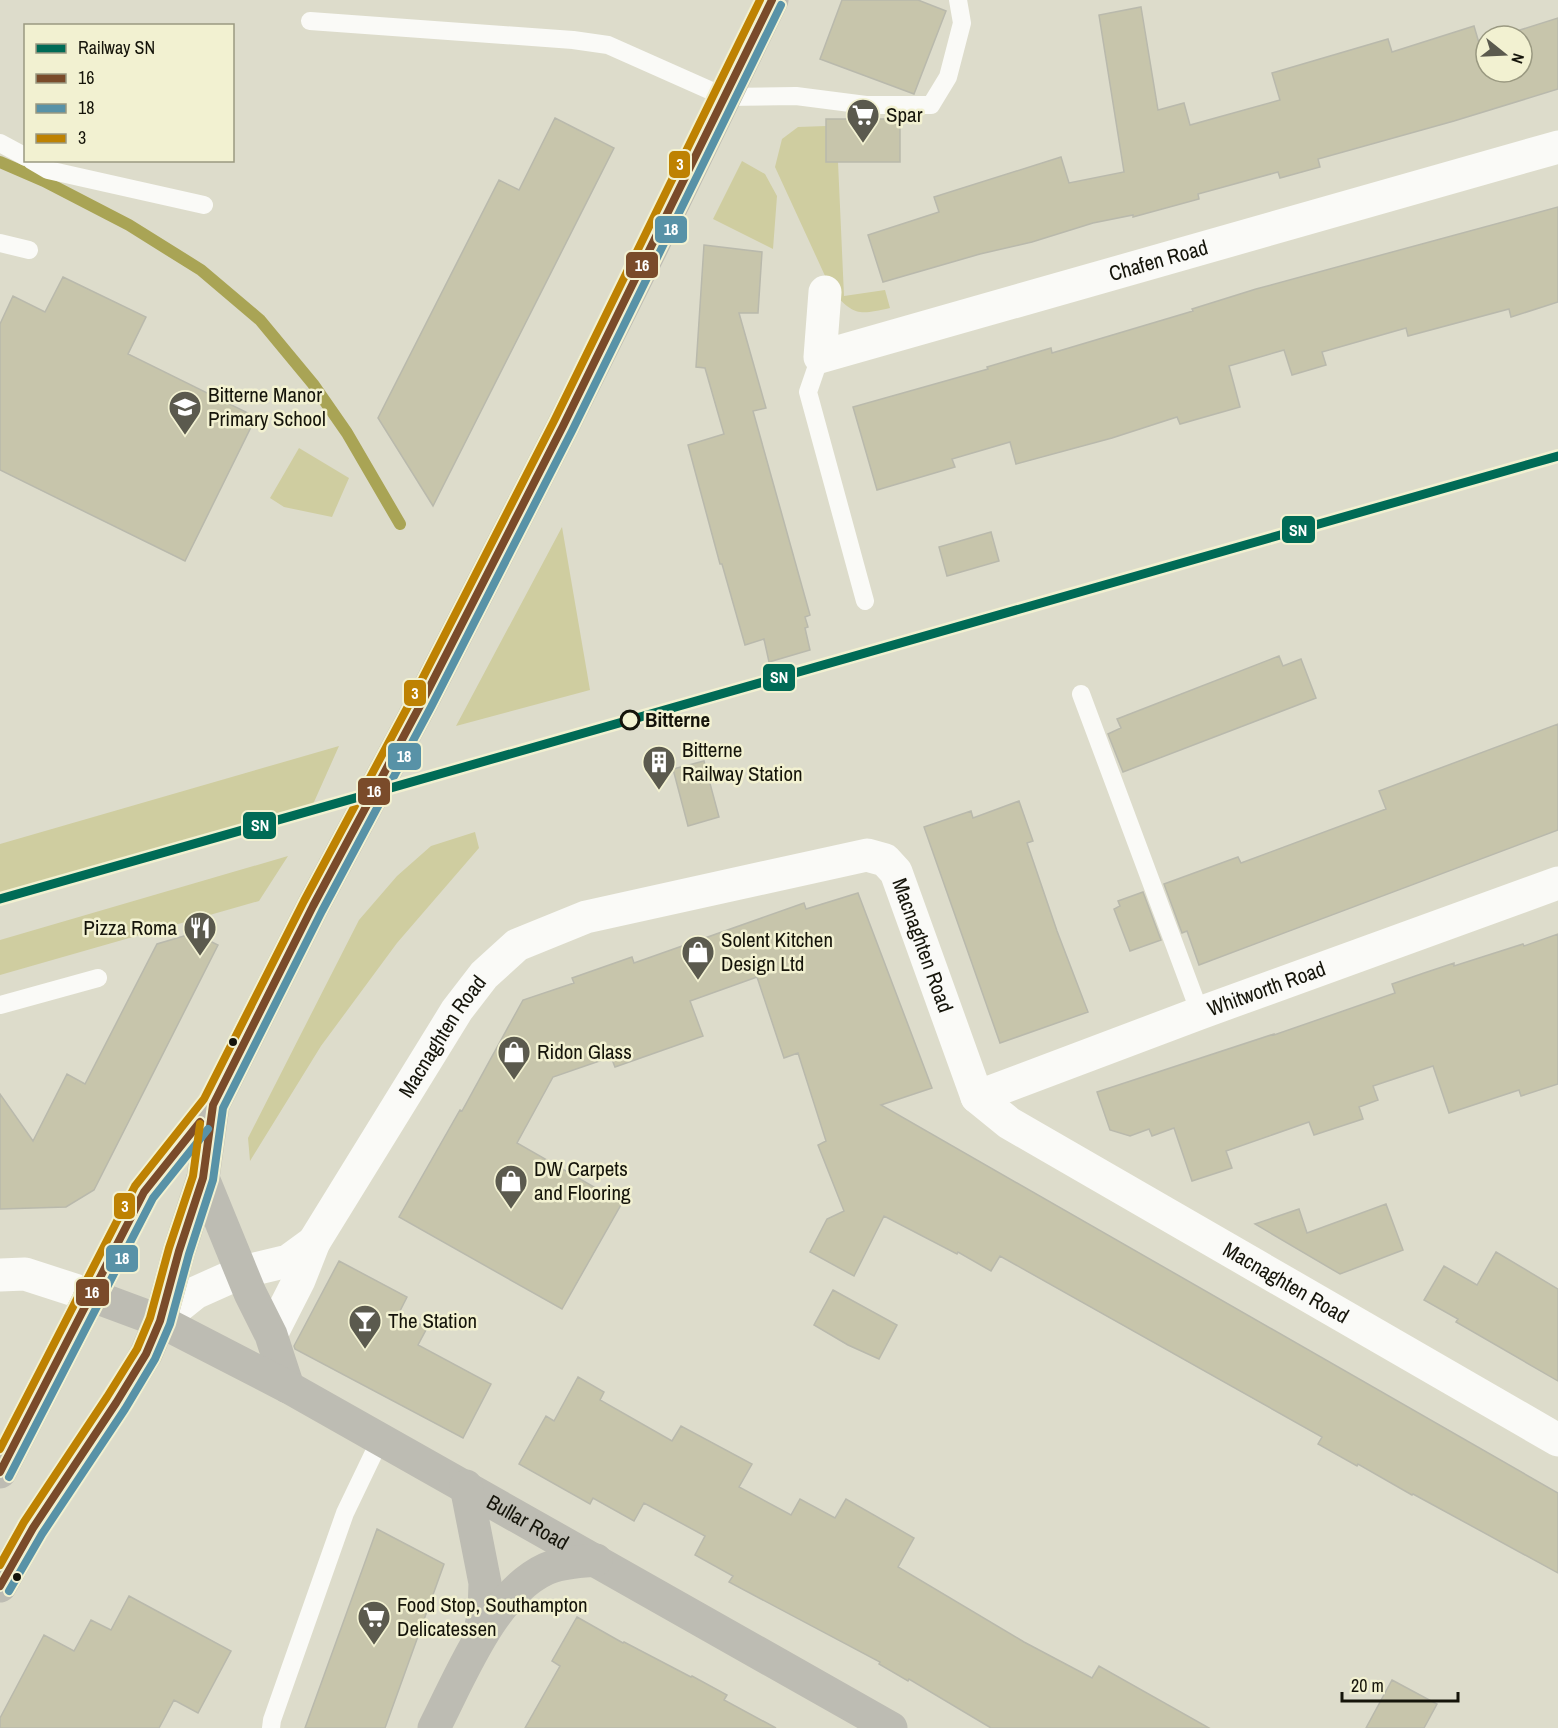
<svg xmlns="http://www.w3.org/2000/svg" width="1558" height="1728" font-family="'Archivo Narrow',sans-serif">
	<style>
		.green { fill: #cfcda0 }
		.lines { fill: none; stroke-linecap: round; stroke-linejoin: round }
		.stream { stroke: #a9a455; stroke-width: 12 }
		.building { fill: #c7c5ab; stroke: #b9b9ac; stroke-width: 1.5 }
		.service { stroke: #fafaf7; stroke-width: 18 }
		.minor { stroke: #fafaf7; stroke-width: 33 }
		.tertiary { stroke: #fafaf7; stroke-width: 33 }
		.primary { stroke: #bdbcb3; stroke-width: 33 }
		.bus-1-casing { stroke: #f2f1d1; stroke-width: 12 }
		.bus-2-casing { stroke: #f2f1d1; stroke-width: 12 }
		.bus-3-casing { stroke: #f2f1d1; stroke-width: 12 }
		.bus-1 { stroke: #7a4b2a; stroke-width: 8 }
		.bus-2 { stroke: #5892a7; stroke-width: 8 }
		.bus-3 { stroke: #be8202; stroke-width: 8 }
		.rail-1-casing { stroke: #f2f1d1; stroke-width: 14 }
		.rail-1 { stroke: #006b56; stroke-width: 9 }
		.stop-dot { fill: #f2f1d1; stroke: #15140a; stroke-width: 3 }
		.bus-dot { fill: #15140a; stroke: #f2f1d1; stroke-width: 2 }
		.labels { text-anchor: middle; stroke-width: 5; stroke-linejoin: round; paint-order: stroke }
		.poi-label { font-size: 21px; fill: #15140a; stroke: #f2f1d1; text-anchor: start }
		.street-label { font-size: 21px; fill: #15140a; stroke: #f2f1d1 }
		.stop-label { font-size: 21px; font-weight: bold; fill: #15140a; stroke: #f2f1d1; text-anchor: start }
		.line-badge { stroke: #f2f1d1; stroke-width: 2 }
		.badge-label { font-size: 16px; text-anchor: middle; font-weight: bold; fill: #fff }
	</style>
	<rect width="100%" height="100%" fill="#dddccb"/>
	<path class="green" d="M826,126V161L838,162L844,296L885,290L890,308C859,315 854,316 832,291L775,167L782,139L798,127Z
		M742,161L765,174L777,196L773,249L713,219Z
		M299,448L349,478L332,517L284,507L270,498Z
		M562,527L590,690L456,726Z
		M339,746L310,811L0,899V844Z
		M475,832L479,848L397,943L321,1046L250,1161L248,1138L359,920L397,876L431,846Z
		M288,856L259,901L0,975V940Z"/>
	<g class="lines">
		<path class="stream" d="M0,162L44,181L129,225L201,270L260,320L313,384L347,433L400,524"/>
	</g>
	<path class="building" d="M842,0H918L946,11L914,94L820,59Z
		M1141,7L1158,110L1184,103L1190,125L1280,100L1272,73L1388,39L1392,52L1474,26L1479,43L1486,41V72H1522V36H1501L1558,18V89L1454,121L1318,159L1320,167L1280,178L1278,172L1198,194L1199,199L1133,217V215L1093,223L1032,242L980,254L883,282L868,235L939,212L934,197L1061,157L1069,183L1124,172L1099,15Z
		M555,118L614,148L433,506L378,418L499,180L519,190Z
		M826,119H900V162H826Z
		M1558,207V302L1511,317L1509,309L1408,336L1406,328L1322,352L1326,365L1292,375L1284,350L1229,366L1240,407L1180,424L1177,417L1112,438L1016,464L1010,442L952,459L955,467L877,490L853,407L988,369L987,367L1051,348L1052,353L1193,311L1192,309L1256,289Z
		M704,245L762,252L758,313H739L766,408L753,411L810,615L805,617L808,627L805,628L810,650L769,662L764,639L745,645L722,564H720L688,445L724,434L705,368L696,367Z
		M63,277L146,317L128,354L256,417L185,561L0,470V324L13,296L45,312Z
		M991,532L999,561L947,576L939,547Z
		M1279,656L1283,666L1301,659L1316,698L1123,772L1108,734L1121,728L1117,719Z
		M1558,724V830L1199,965L1187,931L1182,933L1164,884L1238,857L1241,863L1386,809L1379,791Z
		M704,761L719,817L688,826L673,769Z
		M1019,801L1033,841L1027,843L1057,931L1088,1012L1000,1043L924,827L971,811L973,818Z
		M1143,892L1161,940L1130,951L1114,909L1120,906L1118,901Z
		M858,893L932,1088L881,1105L1558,1493V1573L1413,1494L1412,1495L1358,1464L1357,1466L1318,1444L1322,1437L1000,1256L991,1271L958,1252L957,1254L884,1216L854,1276L810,1252L827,1219L844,1211L818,1145L826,1141L798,1053L784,1058L757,977L690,1001L703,1036L615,1067L611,1057L553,1077L517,1143L622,1203L562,1309L399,1217L460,1110L462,1111L523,1000L574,983L572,978L632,957L634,963L804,903L806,909Z
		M194,933L218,945L94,1190L66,1207L0,1209V1094L33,1141L67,1074L85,1084L157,944Z
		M1558,934V1084L1521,1096L1519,1090L1449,1113L1433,1066L1373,1086L1378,1100L1359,1107L1363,1119L1314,1135L1309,1122L1226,1151L1232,1168L1192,1181L1174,1128L1152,1136L1149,1129L1130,1136L1110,1130L1097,1092L1274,1034V1035L1395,993L1392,984L1424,973L1454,963V966L1523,944L1524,946Z
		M1386,1204L1403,1250L1340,1274L1255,1224L1299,1209L1307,1233Z
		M1496,1252L1558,1289V1381L1456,1322L1458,1319L1424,1300L1444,1266L1477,1285Z
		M339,1261L407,1297L399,1313L427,1328L418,1345L491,1384L463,1438L295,1349L294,1346Z
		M833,1290L897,1325L879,1359L848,1345L814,1325Z
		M578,1377L604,1392L600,1400L672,1441L681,1426L752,1464L739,1487L791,1515L800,1499L835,1518L846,1499L914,1538L898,1567L1024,1642L1092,1678L1099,1666L1209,1728H991L909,1679L908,1681L879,1664L880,1662L729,1582L733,1576L695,1555L705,1536L644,1503L634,1521L593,1498L590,1504L519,1464L546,1416L554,1421Z
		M377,1529L444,1564L385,1728H305Z
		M129,1596L231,1651L198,1713L174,1700L159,1728H0V1718L44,1635L74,1651L91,1620L111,1630Z
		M577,1617L623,1643L624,1642L691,1677L692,1676L727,1695L724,1700L776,1728H525L560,1666L552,1661Z
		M1392,1680L1437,1704L1424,1728H1366Z"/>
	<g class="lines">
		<path class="service" d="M310,21L573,40L608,45L725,97L796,96L866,105H931L948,77L962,23L958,0
			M0,143L26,157
			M31,160L48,170L204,205
			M0,243L29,250
			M820,357L808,392L865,601
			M1081,694L1200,1013
			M0,1005L98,978
			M271,1728L272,1720L345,1513L381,1438"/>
		<g class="minor">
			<path id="s1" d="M825,292L820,357L1558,147"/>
			<path id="s2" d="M977,1097L1200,1013L1558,883"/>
			<path d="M160,1321L195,1293L242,1272L288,1261L314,1242"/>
			<path id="s3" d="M271,1335L299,1280L314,1242L457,1010L484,975L517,945L586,917L867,855L885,860L896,872L977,1097L1009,1123L1558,1440"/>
		</g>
		<path class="tertiary" d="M0,1275L25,1274L90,1295"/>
		<g class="primary">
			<path d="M203,1178L250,1293L271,1335L288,1387"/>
			<path id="s4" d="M90,1295L160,1321L288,1387L891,1728"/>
			<path d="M0,1472L144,1192L213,1105L313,906L422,702L563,426L653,245L772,0"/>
			<path d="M466,1486L485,1583L484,1612L479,1635"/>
			<path d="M0,1586L33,1528L116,1403L146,1354L160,1321L179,1251L203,1178L213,1106"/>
			<path d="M434,1728C460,1678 492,1594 546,1569C561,1562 579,1562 596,1560"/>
		</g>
		<g class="bus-1-casing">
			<path id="bus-1" d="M0,1472L144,1192L200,1122
				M0,1586L33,1528L116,1403L146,1354L160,1321L179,1251L203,1178L213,1105L313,906L422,702L563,426L772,0"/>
		</g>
		<g class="bus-2-casing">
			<path id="bus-2" d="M9,1477L153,1198L208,1129
				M9,1591L42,1534L125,1409L155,1359L170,1324L189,1254L213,1180L223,1108L322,911L431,707L572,431L781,5"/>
		</g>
		<g class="bus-3-casing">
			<path id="bus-3" d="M0,1449L135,1186L204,1099L304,901L413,697L554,421L760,0
				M0,1565L24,1522L107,1397L137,1349L150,1318L169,1248L193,1176L200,1124"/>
		</g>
		<use href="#bus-1" class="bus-1"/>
		<use href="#bus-2" class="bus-2"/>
		<use href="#bus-3" class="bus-3"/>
		<g class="rail-1-casing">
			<path id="rail-1" d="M0,899L1558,456"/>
		</g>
		<use href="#rail-1" class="rail-1"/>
	</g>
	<defs>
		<g id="supermarket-pin" transform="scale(1.725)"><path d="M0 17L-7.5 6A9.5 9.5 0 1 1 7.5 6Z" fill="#5b5a4e" stroke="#f2f1d1"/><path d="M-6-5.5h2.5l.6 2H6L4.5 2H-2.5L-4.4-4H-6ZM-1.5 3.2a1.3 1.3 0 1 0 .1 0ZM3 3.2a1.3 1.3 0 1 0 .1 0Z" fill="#fff"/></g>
		<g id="school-pin" transform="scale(1.725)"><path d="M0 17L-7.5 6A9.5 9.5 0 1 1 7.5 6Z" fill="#5b5a4e" stroke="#f2f1d1"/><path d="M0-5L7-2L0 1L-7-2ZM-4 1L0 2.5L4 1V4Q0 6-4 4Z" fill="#fff"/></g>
		<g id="building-pin" transform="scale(1.725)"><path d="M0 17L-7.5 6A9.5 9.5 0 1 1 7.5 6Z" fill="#5b5a4e" stroke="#f2f1d1"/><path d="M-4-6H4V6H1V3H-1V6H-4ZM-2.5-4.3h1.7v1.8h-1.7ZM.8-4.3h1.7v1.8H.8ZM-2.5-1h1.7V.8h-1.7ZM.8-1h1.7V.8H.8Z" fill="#fff"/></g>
		<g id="restaurant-pin" transform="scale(1.725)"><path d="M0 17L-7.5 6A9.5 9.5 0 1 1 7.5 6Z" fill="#5b5a4e" stroke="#f2f1d1"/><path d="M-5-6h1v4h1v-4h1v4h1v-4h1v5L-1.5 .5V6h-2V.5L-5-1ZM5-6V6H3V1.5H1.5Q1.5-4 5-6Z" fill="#fff"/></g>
		<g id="shop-pin" transform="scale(1.725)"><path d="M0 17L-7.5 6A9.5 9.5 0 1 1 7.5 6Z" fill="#5b5a4e" stroke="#f2f1d1"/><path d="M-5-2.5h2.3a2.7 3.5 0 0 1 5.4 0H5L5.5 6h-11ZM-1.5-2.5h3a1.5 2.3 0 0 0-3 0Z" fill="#fff"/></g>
		<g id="bar-pin" transform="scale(1.725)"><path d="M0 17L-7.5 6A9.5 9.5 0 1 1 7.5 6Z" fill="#5b5a4e" stroke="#f2f1d1"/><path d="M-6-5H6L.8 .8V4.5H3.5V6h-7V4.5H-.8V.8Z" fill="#fff"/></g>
	</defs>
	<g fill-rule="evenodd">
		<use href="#supermarket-pin" x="863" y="115"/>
		<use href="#school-pin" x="185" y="407"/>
		<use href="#building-pin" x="659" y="762"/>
		<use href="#restaurant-pin" x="200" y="928"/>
		<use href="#shop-pin" x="698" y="952"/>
		<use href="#shop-pin" x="514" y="1052"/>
		<use href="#shop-pin" x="511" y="1181"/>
		<use href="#bar-pin" x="365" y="1321"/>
		<use href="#supermarket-pin" x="374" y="1617"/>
	</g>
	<circle class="stop-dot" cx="630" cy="720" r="9"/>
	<g class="bus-dot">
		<circle cx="233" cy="1042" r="5"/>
		<circle cx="17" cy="1577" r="5"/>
	</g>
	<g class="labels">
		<g class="poi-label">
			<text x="886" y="122">Spar</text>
			<text x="208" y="402">Bitterne Manor<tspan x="208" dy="24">Primary School</tspan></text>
			<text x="682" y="757">Bitterne<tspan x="682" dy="24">Railway Station</tspan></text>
			<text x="177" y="935" text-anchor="end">Pizza Roma</text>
			<text x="721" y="947">Solent Kitchen<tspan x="721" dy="24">Design Ltd</tspan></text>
			<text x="537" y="1059">Ridon Glass</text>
			<text x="534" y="1176">DW Carpets<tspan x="534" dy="24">and Flooring</tspan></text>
			<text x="388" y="1328">The Station</text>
			<text x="397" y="1612">Food Stop, Southampton<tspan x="397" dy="24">Delicatessen</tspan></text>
		</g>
		<g class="street-label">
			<text dy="7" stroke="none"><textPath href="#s1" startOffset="417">Chafen Road</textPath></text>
			<text dy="7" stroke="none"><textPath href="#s3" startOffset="939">Macnaghten Road</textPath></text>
			<text dy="7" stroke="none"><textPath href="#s2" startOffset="309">Whitworth Road</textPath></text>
			<text dy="7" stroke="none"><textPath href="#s3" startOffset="345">Macnaghten Road</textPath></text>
			<text dy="7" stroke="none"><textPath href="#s3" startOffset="1461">Macnaghten Road</textPath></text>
			<text dy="7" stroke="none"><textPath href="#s4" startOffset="494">Bullar Road</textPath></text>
		</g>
		<g class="stop-label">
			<text x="645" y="727">Bitterne</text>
		</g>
	</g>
	<g class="line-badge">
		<rect x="668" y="150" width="23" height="29" rx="6" fill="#be8202"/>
		<rect x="654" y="215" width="34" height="29" rx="6" fill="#5892a7"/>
		<rect x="625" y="251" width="34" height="28" rx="6" fill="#7a4b2a"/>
		<rect x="1281" y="515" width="35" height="29" rx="6" fill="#006b56"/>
		<rect x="762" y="663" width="34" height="29" rx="6" fill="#006b56"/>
		<rect x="403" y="679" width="24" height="28" rx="6" fill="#be8202"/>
		<rect x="387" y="742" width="35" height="29" rx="6" fill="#5892a7"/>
		<rect x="357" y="777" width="34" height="29" rx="6" fill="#7a4b2a"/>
		<rect x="242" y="811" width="35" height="29" rx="6" fill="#006b56"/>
		<rect x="113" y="1192" width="23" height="28" rx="6" fill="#be8202"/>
		<rect x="105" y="1244" width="34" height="29" rx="6" fill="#5892a7"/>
		<rect x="75" y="1278" width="35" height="29" rx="6" fill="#7a4b2a"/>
	</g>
	<g class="badge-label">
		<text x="680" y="170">3</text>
		<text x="671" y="235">18</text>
		<text x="642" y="271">16</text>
		<text x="1298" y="536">SN</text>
		<text x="779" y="683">SN</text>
		<text x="415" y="699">3</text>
		<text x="404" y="762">18</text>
		<text x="374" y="797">16</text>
		<text x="260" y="831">SN</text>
		<text x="125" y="1212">3</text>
		<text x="122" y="1264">18</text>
		<text x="92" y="1298">16</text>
	</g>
	<rect x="24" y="24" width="210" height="138" fill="#f2f1d1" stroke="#9a9981" stroke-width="1.5"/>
	<rect x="36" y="44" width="30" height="9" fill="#006b56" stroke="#9a9981" stroke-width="1.5"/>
	<text x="78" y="54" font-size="18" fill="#15140a">Railway SN</text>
	<rect x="36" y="74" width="30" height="9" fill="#7a4b2a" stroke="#9a9981" stroke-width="1.5"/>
	<text x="78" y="84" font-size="18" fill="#15140a">16</text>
	<rect x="36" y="104" width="30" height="9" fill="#5892a7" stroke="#9a9981" stroke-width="1.5"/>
	<text x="78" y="114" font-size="18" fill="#15140a">18</text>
	<rect x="36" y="134" width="30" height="9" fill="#be8202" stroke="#9a9981" stroke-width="1.5"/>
	<text x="78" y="144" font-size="18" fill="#15140a">3</text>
	<g transform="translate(1504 54) rotate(108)"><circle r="28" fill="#f2f1d1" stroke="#9a9981" stroke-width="1.5"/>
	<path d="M0-4.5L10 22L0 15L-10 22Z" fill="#5b5a4e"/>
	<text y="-9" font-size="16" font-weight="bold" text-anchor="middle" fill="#15140a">N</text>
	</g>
	<path d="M1342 1692v9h116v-9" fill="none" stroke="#15140a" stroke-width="3"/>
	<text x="1351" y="1692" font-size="18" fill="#15140a" stroke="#f2f1d1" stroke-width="4.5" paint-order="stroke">20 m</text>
</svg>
